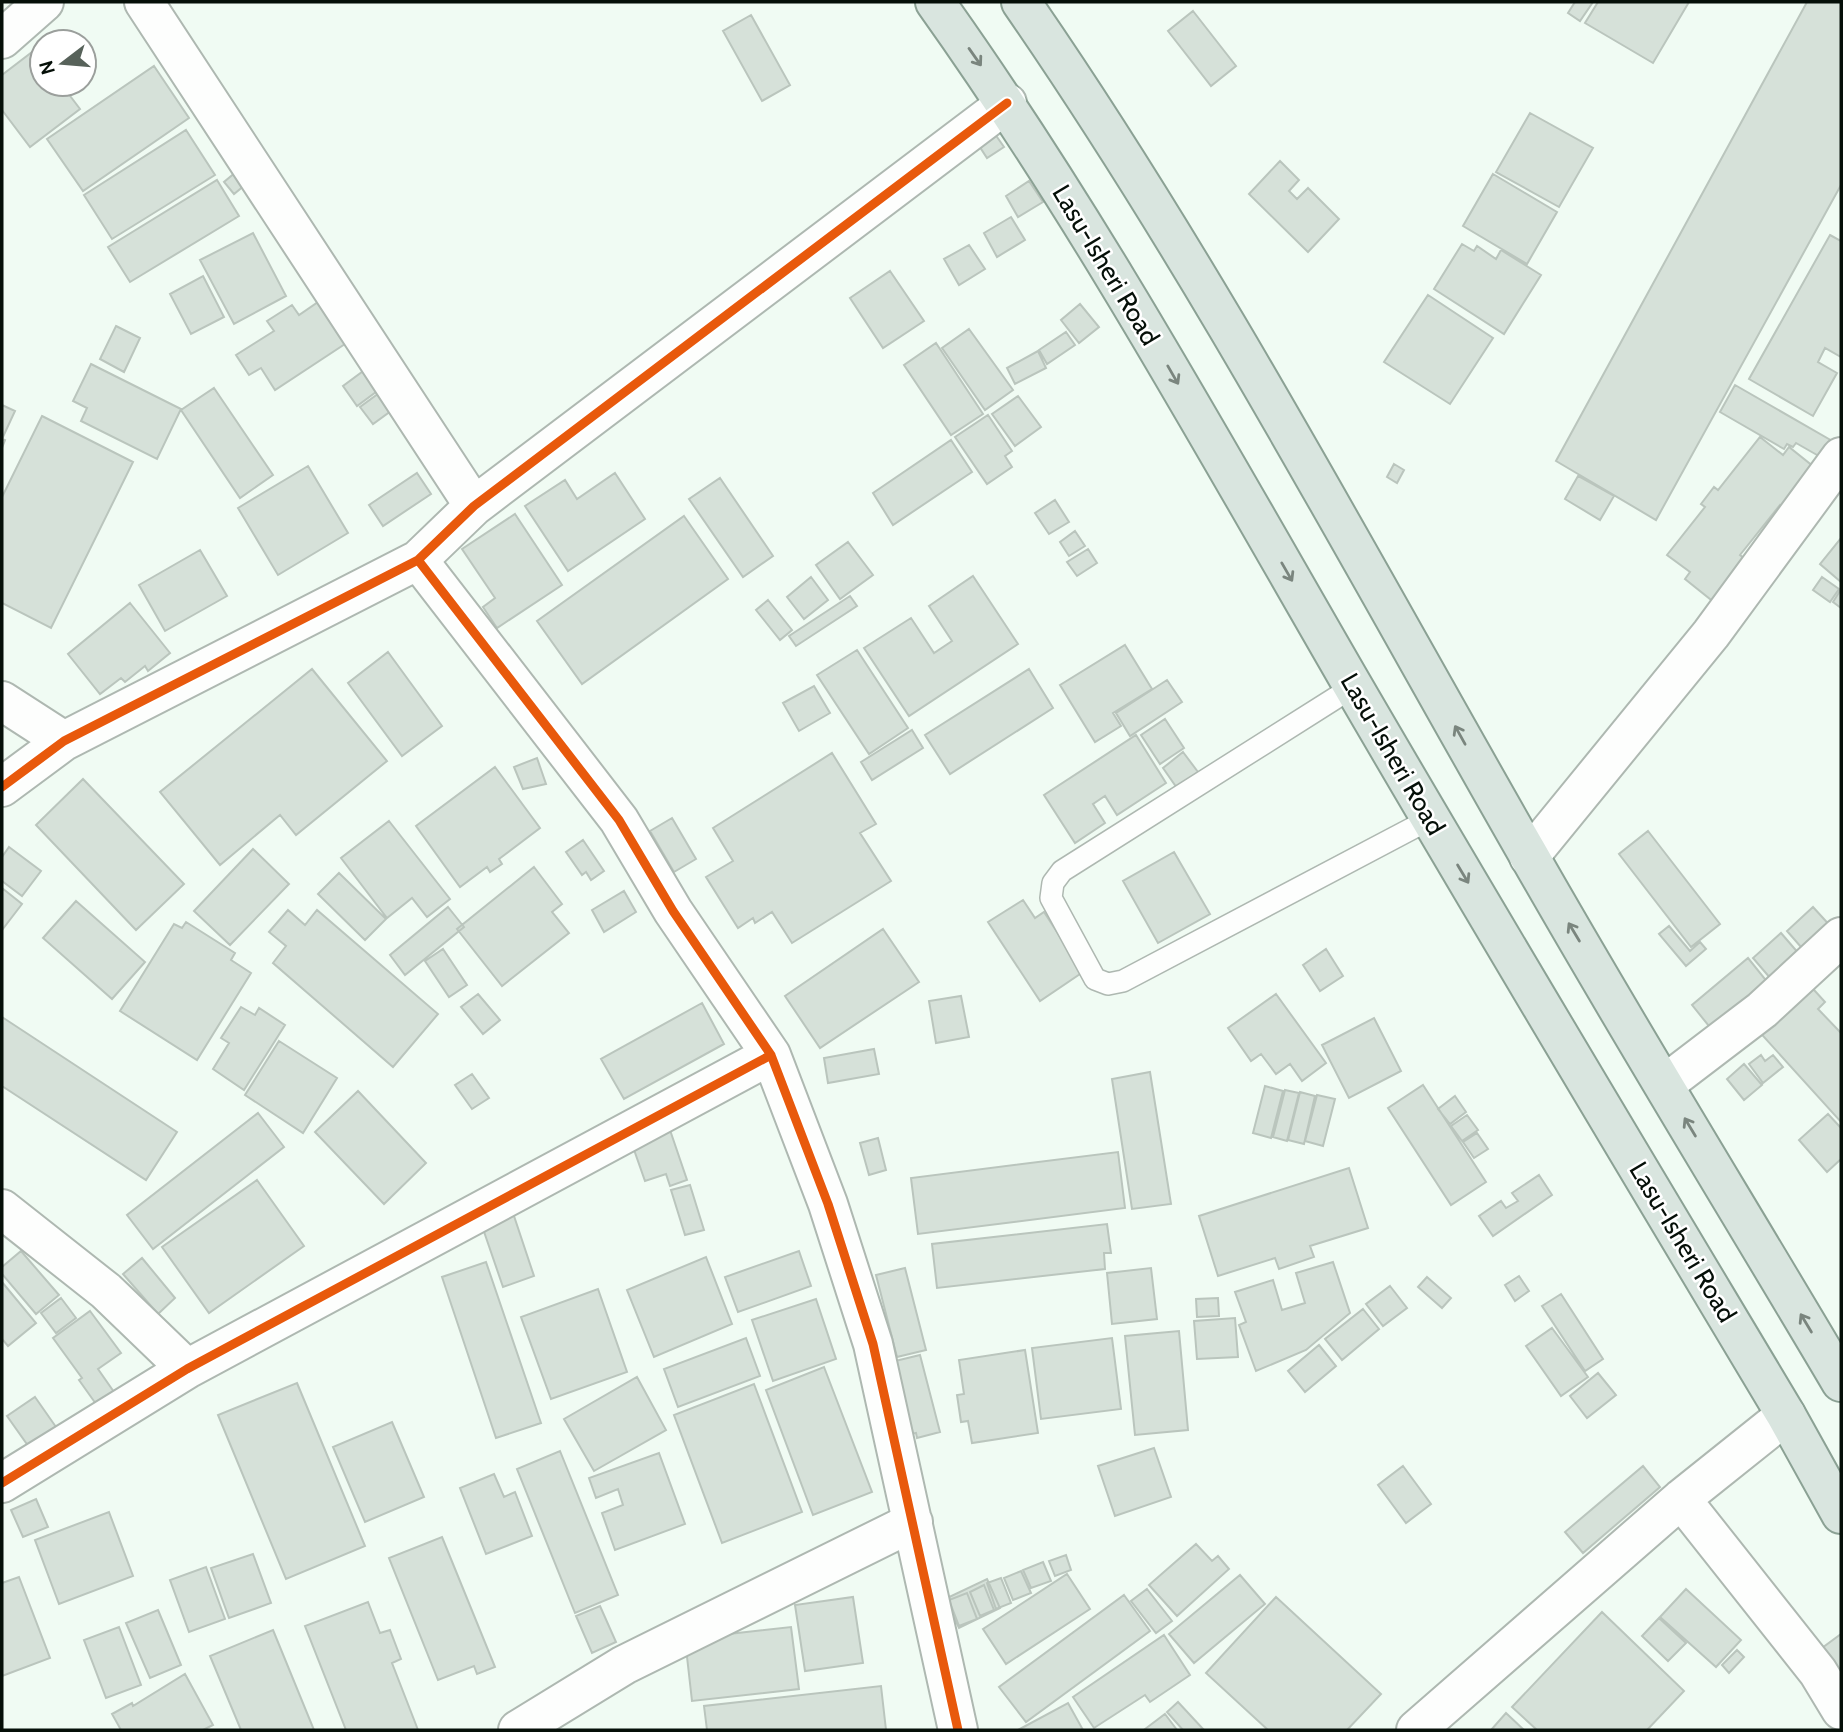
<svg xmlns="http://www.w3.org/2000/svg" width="1843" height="1732" font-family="Cabin,sans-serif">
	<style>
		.building { fill: #d6e1d9; stroke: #bac5bd; stroke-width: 2 }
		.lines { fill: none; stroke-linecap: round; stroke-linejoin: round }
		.lane-casing { stroke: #aeb8b1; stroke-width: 24 }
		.street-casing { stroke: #aeb8b1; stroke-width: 42 }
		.primary-casing { stroke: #8ba194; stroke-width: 42 }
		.lane { stroke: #fdfefd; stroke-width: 21 }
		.street { stroke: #fdfefd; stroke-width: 38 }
		.primary { stroke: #d9e5df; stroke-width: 38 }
		.cycleway-casing { stroke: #fff; stroke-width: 13 }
		.cycleway { stroke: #e8590c; stroke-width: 9 }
		.oneway { stroke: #7a857e }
		.labels { text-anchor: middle; stroke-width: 5; stroke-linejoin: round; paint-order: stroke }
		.street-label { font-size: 26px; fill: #050f08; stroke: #fff }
	</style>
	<rect width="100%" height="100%" fill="#f0fbf3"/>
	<path class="building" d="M1575,2H1593L1580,21L1568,13Z
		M1598,2H1689L1653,63L1585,23Z
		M1807,2H1841V185L1656,520L1556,461Z
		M1193,11L1236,66L1211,86L1168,31Z
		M751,15L790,85L762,101L723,31Z
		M36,49L42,58V84H61L80,109L30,147L2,110V75Z
		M154,66L189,118L83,191L47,139Z
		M1530,113L1593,148L1559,207L1496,172Z
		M990,127L1004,147L987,158L974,138Z
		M186,130L215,175L112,239L84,195Z
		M1280,161L1299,180L1289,191L1297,199L1308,188L1339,219L1308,252L1249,194Z
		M242,167L251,180L234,194L224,182Z
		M1493,174L1557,212L1527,264L1463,226Z
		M217,180L239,216L130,282L108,247Z
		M1029,181L1043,202L1018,217L1006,196Z
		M1011,217L1025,240L997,257L984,233Z
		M253,233L286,296L234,324L200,260Z
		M1830,235L1841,241V357L1825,348L1818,362L1837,373L1813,416L1749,379Z
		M1462,244L1474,251L1477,246L1496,259L1501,250L1541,275L1504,334L1434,289Z
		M969,245L985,269L959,285L944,259Z
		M890,271L924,321L883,348L850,298Z
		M203,276L224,317L191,334L170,294Z
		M1428,295L1493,338L1450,404L1384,362Z
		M321,300L348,342L275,390L261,368L249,375L236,355L274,331L267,321L292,305L299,315Z
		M1080,304L1099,327L1079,343L1061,320Z
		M116,326L140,338L124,372L100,359Z
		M969,329L1013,390L985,410L942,348Z
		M1066,332L1075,345L1047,364L1039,350Z
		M936,343L983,414L951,435L904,365Z
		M1038,351L1046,368L1015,384L1007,368Z
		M91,364L181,409L157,459L81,421L87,408L73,401Z
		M366,369L380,389L357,406L343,386Z
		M1735,385L1841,446L1831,463L1796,443L1793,447L1787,444L1784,449L1720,412Z
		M214,388L273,475L240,498L181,410Z
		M382,391L395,408L373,424L360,407Z
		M1018,396L1041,427L1015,446L992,414Z
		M2,405L15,411L2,439L5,440L2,448Z
		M988,415L1012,451L1005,456L1012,467L987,484L955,437Z
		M42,416L133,462L51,628L2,603V497Z
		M1760,437L1783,455L1789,447L1819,471L1787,511L1780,505L1740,555L1748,561L1715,603L1685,579L1690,572L1667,555L1705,507L1701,504L1714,487L1718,490Z
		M951,440L972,472L893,525L873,493Z
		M1394,464L1404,470L1397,483L1387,477Z
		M308,466L348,533L278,575L238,508Z
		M417,473L431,494L383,526L369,505Z
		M615,473L645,519L568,571L525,506L565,480L577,499Z
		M1578,476L1614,496L1600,520L1565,499Z
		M720,478L773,556L743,577L689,499Z
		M1055,500L1069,522L1049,534L1035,513Z
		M515,514L562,585L497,628L483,607L495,598L462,549Z
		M684,516L728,579L582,684L537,621Z
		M1075,531L1085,546L1069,556L1060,542Z
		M1841,538V582L1820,564Z
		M848,542L873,575L840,599L816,565Z
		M1088,549L1097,563L1077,576L1067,562Z
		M200,550L227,596L165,631L139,585Z
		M973,576L1018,644L909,716L864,648L911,618L934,653L952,641L929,606Z
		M811,577L828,600L804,619L787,597Z
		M1822,577L1839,589L1830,602L1813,590Z
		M1840,591L1841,592V608L1833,602Z
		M850,596L857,606L796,646L789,636Z
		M768,600L792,630L780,640L756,610Z
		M130,603L170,653L148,671L145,666L125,682L121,678L100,694L68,654Z
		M1125,645L1152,689L1113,713L1121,726L1095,742L1060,685Z
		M857,650L908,728L869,754L817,675Z
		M388,652L442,726L402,756L348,683Z
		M312,669L387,761L296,835L280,815L220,865L160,792Z
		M1029,669L1053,708L950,774L925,735Z
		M1167,680L1182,702L1130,736L1116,713Z
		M814,686L830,713L799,731L783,703Z
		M1165,719L1184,748L1160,764L1141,735Z
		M912,730L923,748L872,780L861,762Z
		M1136,735L1166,783L1117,815L1105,796L1093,804L1105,823L1075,843L1044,795Z
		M1183,752L1198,772L1177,788L1163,768Z
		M832,753L876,824L860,833L891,881L792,943L772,912L755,923L753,918L738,928L706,877L733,861L713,828Z
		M537,758L546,784L523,789L514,767Z
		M495,767L540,828L499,859L502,864L490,872L487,867L460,887L416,826Z
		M83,779L184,884L136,930L36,825Z
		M672,818L696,859L674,872L650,831Z
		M389,821L450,899L427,917L412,898L387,918L341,858Z
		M1648,831L1720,924L1691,947L1619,854Z
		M583,840L604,871L591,880L586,872L582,875L566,852Z
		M9,847L41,871L22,896L2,881V857Z
		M253,849L289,884L230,945L194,911Z
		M1174,852L1210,914L1158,943L1123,881Z
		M534,867L562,904L552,912L569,933L502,986L457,929Z
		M339,873L386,919L365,940L318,894Z
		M2,888L22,904L2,930Z
		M624,891L636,912L604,932L592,910Z
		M1023,900L1035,918L1044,912L1083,972L1040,1001L988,922Z
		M76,901L145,962L112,999L43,938Z
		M448,907L464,927L405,975L390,955Z
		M1813,907L1834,930L1808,955L1787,931Z
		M288,910L305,925L317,910L438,1014L393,1067L273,963L286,946L269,932Z
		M186,922L235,953L231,960L251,973L197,1060L120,1011L174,924L182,928Z
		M1669,926L1690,951L1700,942L1706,949L1686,966L1659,934Z
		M883,929L919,982L820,1048L785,996Z
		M1781,933L1800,955L1771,979L1753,958Z
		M443,949L467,985L449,997L425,961Z
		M1326,949L1343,976L1320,991L1303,965Z
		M1748,958L1773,989L1717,1036L1692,1005Z
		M1805,980L1825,1002L1818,1009L1841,1033V1122L1755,1027Z
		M478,994L500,1020L483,1034L461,1007Z
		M1276,994L1326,1063L1302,1081L1290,1064L1276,1074L1261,1054L1251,1061L1228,1028Z
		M961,996L969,1037L936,1043L929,1001Z
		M702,1003L724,1044L624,1099L601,1059Z
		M241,1007L255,1015L259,1008L285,1025L244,1090L213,1069L229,1043L221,1038Z
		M2,1017L177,1132L146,1180L2,1086Z
		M1374,1018L1401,1071L1349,1098L1322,1045Z
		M279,1041L337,1078L303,1133L245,1095Z
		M874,1049L879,1074L828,1083L824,1058Z
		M1761,1055L1765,1061L1773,1055L1783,1067L1763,1083L1749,1064Z
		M1744,1064L1762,1085L1744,1100L1727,1079Z
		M1150,1072L1171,1204L1132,1209L1112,1079Z
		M472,1074L489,1098L472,1109L455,1085Z
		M1423,1085L1486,1182L1451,1205L1388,1108Z
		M1265,1086L1283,1091L1271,1138L1253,1133Z
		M1285,1090L1299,1093L1287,1141L1273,1137Z
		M358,1091L426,1163L384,1204L315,1132Z
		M1300,1092L1315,1096L1304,1144L1288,1140Z
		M1317,1095L1335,1099L1323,1146L1305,1141Z
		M1455,1096L1466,1112L1450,1124L1438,1109Z
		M258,1113L284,1147L153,1249L127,1215Z
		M1828,1114L1841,1128V1159L1827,1172L1799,1140Z
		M1467,1115L1478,1130L1462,1141L1451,1126Z
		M670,1130L687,1180L670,1186L666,1174L645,1181L632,1144Z
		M1477,1133L1488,1149L1474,1158L1463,1142Z
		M878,1138L886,1170L869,1175L860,1143Z
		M1118,1152L1125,1208L918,1234L911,1178Z
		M1349,1168L1368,1228L1310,1246L1314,1257L1279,1269L1275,1258L1218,1276L1199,1216Z
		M1539,1175L1552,1195L1493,1236L1479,1216L1501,1201L1506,1208L1518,1201L1512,1193Z
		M257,1180L304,1246L209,1313L162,1247Z
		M690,1185L704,1230L685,1235L671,1190Z
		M513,1213L534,1276L503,1287L481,1223Z
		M1107,1224L1111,1253H1104L1105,1269L937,1288L932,1244Z
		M21,1251L59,1295L36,1314L2,1274V1267Z
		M799,1251L811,1286L738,1312L725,1277Z
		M706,1257L732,1324L654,1357L627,1290Z
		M142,1258L175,1298L158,1314L123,1274Z
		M486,1262L541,1423L496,1438L442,1277Z
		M1333,1262L1350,1313L1306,1350L1256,1371L1239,1325L1246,1322L1235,1292L1273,1280L1282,1310L1305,1303L1296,1273Z
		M905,1268L926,1350L897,1357L876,1275Z
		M1151,1268L1157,1319L1112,1324L1107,1273Z
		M1519,1276L1529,1291L1515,1301L1505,1285Z
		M1427,1277L1451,1298L1442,1308L1418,1287Z
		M2,1282L36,1323L8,1346L2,1339Z
		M1390,1286L1407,1308L1383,1326L1366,1304Z
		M598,1289L627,1372L551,1399L521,1317Z
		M1561,1294L1603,1359L1585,1371L1542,1306Z
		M61,1298L76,1318L56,1333L41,1313Z
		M1218,1298L1219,1316L1197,1317L1196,1299Z
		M816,1299L836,1359L773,1381L752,1320Z
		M1363,1309L1379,1329L1342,1360L1325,1339Z
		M90,1311L121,1353L98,1369L114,1392L96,1404L79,1380L82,1378L53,1338Z
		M1235,1318L1238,1357L1197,1359L1194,1321Z
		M1552,1328L1588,1377L1561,1396L1526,1346Z
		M1179,1331L1188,1430L1135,1435L1125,1336Z
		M746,1338L760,1376L678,1407L664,1369Z
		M1112,1338L1121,1409L1041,1419L1032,1348Z
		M1319,1345L1336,1366L1305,1392L1288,1371Z
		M1025,1350L1038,1433L972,1443L968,1421L961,1422L957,1395L964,1394L959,1360Z
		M920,1355L940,1432L917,1438L916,1433L906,1435L887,1363Z
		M824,1367L872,1492L813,1515L766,1390Z
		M1598,1373L1616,1395L1587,1418L1570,1396Z
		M637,1377L666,1430L594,1471L564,1419Z
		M297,1383L365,1546L286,1579L218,1415Z
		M754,1384L802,1512L722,1543L674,1415Z
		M35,1397L56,1427L29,1447L7,1416Z
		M392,1422L424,1497L365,1522L333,1447Z
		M1154,1448L1171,1497L1115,1516L1098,1466Z
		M560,1451L618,1595L575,1613L517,1469Z
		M659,1453L685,1524L615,1550L602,1513L623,1505L618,1489L596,1498L589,1478Z
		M1403,1466L1431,1504L1406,1523L1378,1485Z
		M1643,1466L1660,1487L1583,1553L1565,1532Z
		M494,1474L504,1497L515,1492L532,1536L486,1554L460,1488Z
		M36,1499L48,1527L23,1537L11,1510Z
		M109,1512L133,1576L59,1604L35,1540Z
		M442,1537L495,1667L477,1674L474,1666L438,1680L389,1558Z
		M1196,1544L1212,1561L1218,1556L1229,1569L1177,1616L1149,1585Z
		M253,1554L271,1603L229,1618L211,1568Z
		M1066,1555L1071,1570L1055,1576L1049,1561Z
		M1043,1562L1051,1581L1031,1588L1023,1570Z
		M206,1567L225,1619L189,1632L170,1580Z
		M1021,1571L1031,1593L1013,1600L1004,1578Z
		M1067,1574L1090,1609L1006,1664L983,1629Z
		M1240,1575L1265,1604L1194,1663L1169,1634Z
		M19,1577L50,1658L2,1676V1583Z
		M1001,1578L1011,1603L996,1609L987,1583Z
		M987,1579L1000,1608L959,1628L945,1599Z
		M984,1585L994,1610L980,1616L970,1592Z
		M1147,1589L1172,1621L1156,1633L1131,1601Z
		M1686,1589L1741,1640L1716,1667L1660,1617Z
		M967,1593L977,1619L959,1626L949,1600Z
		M1124,1595L1150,1631L1026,1722L999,1687Z
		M853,1597L863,1663L805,1671L795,1605Z
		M1276,1597L1381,1694L1347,1730H1268L1206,1673Z
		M368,1602L380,1633L390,1630L401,1659L392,1663L418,1730H346L305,1626Z
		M600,1606L616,1642L592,1653L576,1616Z
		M158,1610L181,1665L150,1678L126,1623Z
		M1602,1612L1684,1691L1647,1730H1537L1512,1707Z
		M1659,1618L1686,1643L1668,1661L1642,1636Z
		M119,1627L141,1685L106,1698L84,1640Z
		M791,1627L799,1689L692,1701L685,1639Z
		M273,1630L314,1730H241L210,1656Z
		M1841,1634V1674L1822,1648Z
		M1164,1635L1190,1675L1150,1702L1145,1695L1094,1728L1073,1697Z
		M1737,1650L1744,1657L1729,1673L1722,1665Z
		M185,1674L213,1725L203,1730H121L112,1714L132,1703L133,1706Z
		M881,1686L886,1730H707L704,1706Z
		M1178,1702L1204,1730H1183L1167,1712Z
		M1068,1703L1083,1730H1018Z
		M1506,1713L1524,1730H1491Z
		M1165,1714L1177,1730H1146L1145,1729Z"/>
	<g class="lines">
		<g class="lane-casing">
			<path id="lane" d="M1353,687L1062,871L1053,883L1051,898L1095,979L1108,984L1123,981L1430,819"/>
		</g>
		<g class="street-casing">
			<path id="street" d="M144,2L474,506
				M2,39L44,2
				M418,560L619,820L673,911L771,1055L828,1204L873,1344L958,1730
				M2,701L64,741
				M2,787L64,741L418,560L474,506L1007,103
				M1529,857L1711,634L1841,457
				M1665,1084L1762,1010L1841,937
				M2,1209L106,1291L187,1369
				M2,1483L187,1369L771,1055
				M1681,1499L1818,1672L1841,1710
				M518,1730L624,1665L913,1522
				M1416,1730L1681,1499L1786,1415"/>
		</g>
		<g class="primary-casing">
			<path id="primary" d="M935,2C1089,218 1217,451 1350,681C1493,927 1640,1171 1786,1415L1841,1514
				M1021,2C1209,274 1364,568 1528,854C1629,1032 1737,1206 1841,1382"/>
		</g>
		<use href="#lane" class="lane"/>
		<use href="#street" class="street"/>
		<use href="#primary" class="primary"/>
		<g class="cycleway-casing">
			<path id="cycleway" d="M418,560L619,820L673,911L771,1055L828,1204L873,1344L958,1730
				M2,787L64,741L418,560L474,506L1007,103
				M2,1483L187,1369L771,1055"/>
		</g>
		<use href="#cycleway" class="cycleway"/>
	</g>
	<defs><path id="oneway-shaft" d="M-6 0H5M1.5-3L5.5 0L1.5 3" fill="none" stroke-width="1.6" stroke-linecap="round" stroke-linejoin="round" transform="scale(1.75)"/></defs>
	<g class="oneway">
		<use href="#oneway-shaft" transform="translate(975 57) rotate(55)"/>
		<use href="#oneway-shaft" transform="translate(1173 375) rotate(60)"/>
		<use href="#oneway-shaft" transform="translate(1287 572) rotate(60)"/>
		<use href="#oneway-shaft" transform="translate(1460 735) rotate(-119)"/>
		<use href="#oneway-shaft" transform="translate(1463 874) rotate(59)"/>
		<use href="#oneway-shaft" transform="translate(1574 932) rotate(-121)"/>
		<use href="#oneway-shaft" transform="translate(1690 1127) rotate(-121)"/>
		<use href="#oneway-shaft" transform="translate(1806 1323) rotate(-121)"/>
	</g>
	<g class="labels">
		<g class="street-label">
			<text transform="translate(1106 265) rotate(59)" y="9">Lasu-Isheri Road</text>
			<text transform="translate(1393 754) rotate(60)" y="9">Lasu-Isheri Road</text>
			<text transform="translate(1683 1242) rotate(59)" y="9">Lasu-Isheri Road</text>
		</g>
	</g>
	<rect width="1843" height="1732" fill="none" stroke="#050f08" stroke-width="7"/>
	<g transform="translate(63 63) rotate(254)"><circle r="33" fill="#ffffff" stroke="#9b9f9c" stroke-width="2"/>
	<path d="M0-5L12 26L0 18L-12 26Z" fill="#57625a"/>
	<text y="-10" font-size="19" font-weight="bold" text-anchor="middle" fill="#050f08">N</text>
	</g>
</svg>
